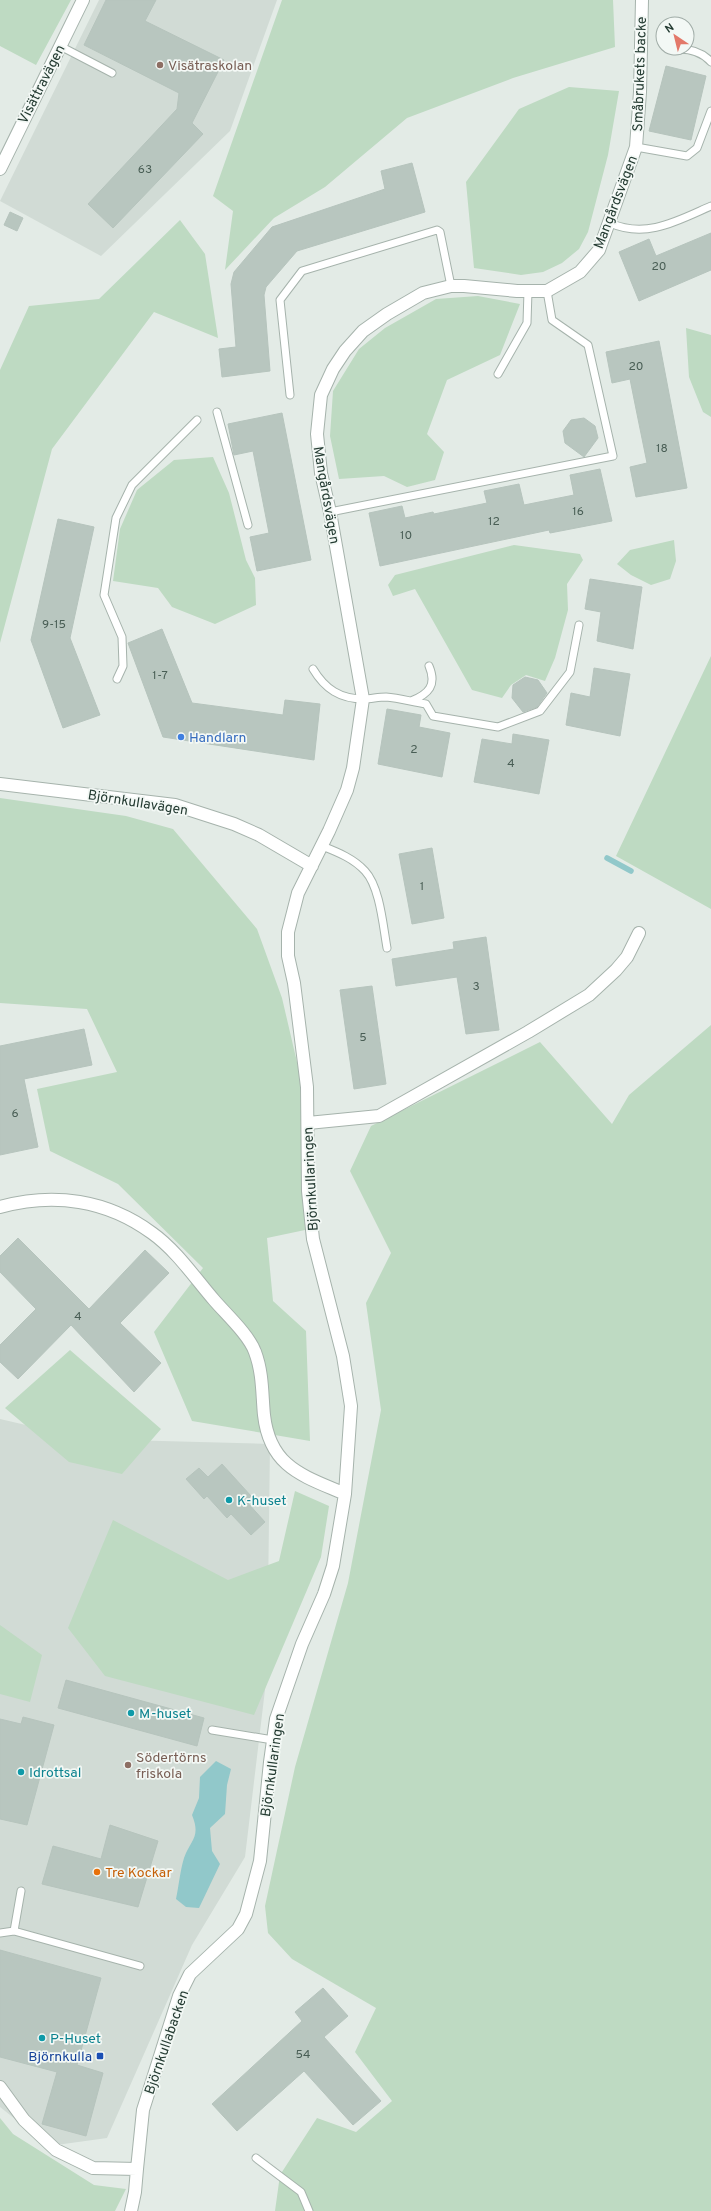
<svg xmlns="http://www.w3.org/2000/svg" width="711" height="2211" font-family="Overpass,sans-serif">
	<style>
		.built { fill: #d1dbd5 }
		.green { fill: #bedac2 }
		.water { fill: #91c8ca }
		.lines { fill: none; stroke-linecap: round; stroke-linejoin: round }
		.stream { stroke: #91c8ca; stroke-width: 5.5 }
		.building { fill: #b8c6bf; stroke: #b6c4bd }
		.service-casing { stroke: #a6b3ac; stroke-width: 9 }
		.minor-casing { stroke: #a6b3ac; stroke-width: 14 }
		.service { stroke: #fff; stroke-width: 7 }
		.minor { stroke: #fff; stroke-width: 12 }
		.education-dot { fill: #8d6e63; stroke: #f3f8f5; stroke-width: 1.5 }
		.shop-dot { fill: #3f7fe0; stroke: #f3f8f5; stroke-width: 1.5 }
		.culture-dot { fill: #0f9aa8; stroke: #f3f8f5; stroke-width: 1.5 }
		.food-dot { fill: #e8710a; stroke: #f3f8f5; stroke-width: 1.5 }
		.transit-dot { fill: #1a4fb4; stroke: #f3f8f5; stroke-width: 1.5 }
		.labels { text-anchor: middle; stroke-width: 3.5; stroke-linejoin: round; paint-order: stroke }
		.number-label { font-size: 12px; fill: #495e55 }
		.education-label { font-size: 14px; fill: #785e54; stroke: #f3f8f5; text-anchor: start }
		.street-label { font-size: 14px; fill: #243b32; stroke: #f3f8f5 }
		.shop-label { font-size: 14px; fill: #366cbe; stroke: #f3f8f5; text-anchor: start }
		.culture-label { font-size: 14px; fill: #0d838f; stroke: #f3f8f5; text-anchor: start }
		.food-label { font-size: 14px; fill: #c56008; stroke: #f3f8f5; text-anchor: start }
		.transit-label { font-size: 14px; fill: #164399; stroke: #f3f8f5; text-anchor: end }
	</style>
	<rect width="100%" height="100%" fill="#e3ebe6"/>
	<path class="built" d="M99,0H277L230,131L101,256L0,201Z
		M0,1419L86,1439L270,1444L267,1673L245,1857L192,1945L107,2138L49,2146L0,2107Z"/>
	<path class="green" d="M0,0H71L36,65L0,46Z
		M282,0H613L615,47L513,78L407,118L325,187L274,218L225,270L233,211L213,196Z
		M569,87L619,91L608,155L588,232L579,249L562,263L543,272L521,275L474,268L466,182L519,109Z
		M180,220L205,254L218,338L154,312L52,449L0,643V370L29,306L99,299Z
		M478,296L520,304L500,355L447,380L427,434L444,452L435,480L407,487L384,476L339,479L330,436L333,391L359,349L385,328L436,299Z
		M686,328L711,335V417L703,412L689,377Z
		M213,457L229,493L246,560L255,578L256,605L215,624L172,607L158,588L113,581L120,529L137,490L174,460Z
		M674,540L676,561L670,579L651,585L631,575L617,564L630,550Z
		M514,545L580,554L583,560L567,584L568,610L555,658L545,681L526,675L511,685L502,698L472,690L415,589L393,596L388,585L395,575Z
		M711,656V909L616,856Z
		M0,798L126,816L173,829L257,929L282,998L300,1075L305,1230L267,1238L273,1301L306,1331L310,1441L192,1421L154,1332L203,1268L118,1184L50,1151L37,1089L117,1072L87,1009L0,1003Z
		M711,1025V2211H275L280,2175L317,2118L356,2132L392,2101L355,2052L376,2008L292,1959L268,1933L265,1906L295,1767L348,1583L381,1410L366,1303L391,1253L350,1171L371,1126L540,1042L612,1124L629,1095Z
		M70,1350L161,1429L122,1474L69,1462L5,1408Z
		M295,1491L329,1506L321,1557L254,1715L105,1676L68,1628L113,1520L228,1580L279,1561Z
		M0,1625L42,1655L30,1702L0,1694Z
		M0,2118L13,2134L94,2185L126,2189L115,2211H0Z"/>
	<path class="water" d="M216,1761L231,1769L227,1785L225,1814L210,1828L212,1851L220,1864L199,1908L186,1907L176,1899C179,1885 180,1871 184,1858C191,1839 201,1837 192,1815L199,1798L200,1777Z"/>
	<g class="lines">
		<path class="stream" d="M607,858L631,871"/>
	</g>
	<path class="building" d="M106,0H156L145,21L224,60L192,123L203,134L113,228L88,204L177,109L179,93L84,45Z
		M666,66L706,76L691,140L649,131Z
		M412,163L425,212L297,251L266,287L264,295L270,371L222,377L219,349L236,347L231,284L234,272L272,227L385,189L381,171Z
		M10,212L23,218L17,231L4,225Z
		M711,233V270L639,301L619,252L649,239L656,256Z
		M659,341L687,488L636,497L630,467L647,463L636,409L630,379L612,383L606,352Z
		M282,413L311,560L257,571L250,537L269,533L253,451L234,455L228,424Z
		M584,418L595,426L598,438L584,457L565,443L563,431L571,420Z
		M600,469L612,521L550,533L549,530L380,566L369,513L402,506L405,518L433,512L434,514L487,503L484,491L519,484L524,505L574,495L570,475Z
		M58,519L94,527L70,638L100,715L63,728L31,640Z
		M590,579L642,587L633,649L597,641L601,612L585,609Z
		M162,629L192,703L283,715L285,700L320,704L314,760L163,737L128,643Z
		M594,668L630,674L620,736L566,725L571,693L590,697Z
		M525,677L538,680L547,693L537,707L523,712L512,698L513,685Z
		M387,709L421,715L419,727L450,733L442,777L378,764Z
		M513,734L549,740L539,794L474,782L482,739L512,744Z
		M432,848L444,918L412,924L399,854Z
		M486,937L499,1030L466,1034L457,977L396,986L392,959L454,949L453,942Z
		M372,986L386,1084L354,1089L340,990Z
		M84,1029L92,1065L24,1079L38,1147L0,1155V1046Z
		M18,1238L89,1309L145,1250L169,1273L120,1323L161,1363L134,1392L71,1325L18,1379L0,1362V1345L36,1309L0,1272V1256Z
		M222,1464L251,1496L246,1501L265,1522L251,1535L231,1514L227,1518L207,1496L204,1499L186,1479L199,1468L208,1477Z
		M66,1680L204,1718L197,1746L58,1708Z
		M23,1717L54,1725L27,1825L0,1819V1719L21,1724Z
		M110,1825L158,1841L138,1907L42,1884L53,1846L101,1859Z
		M0,1950L101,1978L77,2065L103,2073L86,2136L42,2124L57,2072L0,2057Z
		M323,1988L348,2016L324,2037L381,2101L353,2125L304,2071L237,2131L212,2104L302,2021L295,2012Z"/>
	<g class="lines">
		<g class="service-casing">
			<path id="service" d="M60,46L112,73
				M679,49C691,49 703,53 711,62
				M636,147L687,156L697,148L711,111
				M610,223C646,239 677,221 711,206
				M498,374L527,323L528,291
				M290,395L280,300L302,271L437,230L440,232L451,286
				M217,412L248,525
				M330,512L613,456L588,345L552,320L547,291
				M313,669C325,689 340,699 364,699C371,699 378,697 386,697C399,698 413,702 426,704L433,716L498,727L540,711L570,672L579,625
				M117,679L123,666L122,637L104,595L116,518L132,485L197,420
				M411,701C429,694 437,685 429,666
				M322,846C337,852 353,858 365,871C380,887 383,926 387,948
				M212,1730L273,1740
				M14,1931L21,1891
				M0,1933L14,1931L140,1966
				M256,2158L301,2192L309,2211"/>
		</g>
		<g class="minor-casing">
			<path id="minor" d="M0,169L83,0
				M0,784L175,805L234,824L259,835L312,866
				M308,1123L379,1116L528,1032L589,995L616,970L627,957L639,933
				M0,1207C54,1192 107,1200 152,1233C176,1250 195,1278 214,1300C226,1314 249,1335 255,1352C263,1373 262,1395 264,1415C270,1468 304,1476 345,1494
				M0,2087L24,2120L56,2150L93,2168L137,2169L143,2110L179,1996L190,1974L238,1929L246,1914L260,1861L270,1762L276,1719L302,1644L324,1594L333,1566L345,1494L351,1406L343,1356L313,1239L308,1191L307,1087L294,983L288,956V932L298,893L329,831L347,790L353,768L363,699L330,512L321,473L317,434L321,395L333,369L345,351L363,331L387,314L423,293L451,286H464L517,291H547L580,272L599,250L636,147L640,92L642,0
				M131,2211L135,2192L137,2169"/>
		</g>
		<use href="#service" class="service"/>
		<use href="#minor" class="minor"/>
	</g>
	<g class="education-dot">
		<circle cx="160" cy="65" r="4"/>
		<circle cx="128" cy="1765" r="4"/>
	</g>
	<circle class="shop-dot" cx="181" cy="737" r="4"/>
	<g class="culture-dot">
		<circle cx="229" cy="1500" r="4"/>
		<circle cx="131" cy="1713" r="4"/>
		<circle cx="21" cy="1772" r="4"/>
		<circle cx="42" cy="2038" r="4"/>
	</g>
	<circle class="food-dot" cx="97" cy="1872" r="4"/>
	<rect class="transit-dot" x="96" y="2052" width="8" height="8" rx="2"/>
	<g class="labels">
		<g class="number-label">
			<text x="145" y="173">63</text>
			<text x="659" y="270">20</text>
			<text x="636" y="370">20</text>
			<text x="662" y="452">18</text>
			<text x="578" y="515">16</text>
			<text x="494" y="525">12</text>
			<text x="406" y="539">10</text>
			<text x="54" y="628">9-15</text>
			<text x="160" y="679">1-7</text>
			<text x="414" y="753">2</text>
			<text x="511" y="767">4</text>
			<text x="422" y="890">1</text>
			<text x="476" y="990">3</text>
			<text x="363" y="1041">5</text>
			<text x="15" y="1117">6</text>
			<text x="78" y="1320">4</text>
			<text x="303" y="2058">54</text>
		</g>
		<g class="education-label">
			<text x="168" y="70">Visätraskolan</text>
			<text x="136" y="1762">Södertörns<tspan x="136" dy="16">friskola</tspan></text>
		</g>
		<g class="street-label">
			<text transform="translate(639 74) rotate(-88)" y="5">Småbrukets backe</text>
			<text transform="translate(41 84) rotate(-63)" y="5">Visättravägen</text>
			<text transform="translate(615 202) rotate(-69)" y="5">Mangårdsvägen</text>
			<text transform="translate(327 495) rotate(80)" y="5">Mangårdsvägen</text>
			<text transform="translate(138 802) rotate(9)" y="5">Björnkullavägen</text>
			<text transform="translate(310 1179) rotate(-93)" y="5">Björnkullaringen</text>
			<text transform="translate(272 1765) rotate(-82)" y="5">Björnkullaringen</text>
			<text transform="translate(166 2042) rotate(-71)" y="5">Björnkullabacken</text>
		</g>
		<g class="shop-label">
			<text x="189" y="742">Handlarn</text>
		</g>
		<g class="culture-label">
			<text x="237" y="1505">K-huset</text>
			<text x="139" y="1718">M-huset</text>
			<text x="29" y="1777">Idrottsal</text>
			<text x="50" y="2043">P-Huset</text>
		</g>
		<g class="food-label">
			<text x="105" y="1877">Tre Kockar</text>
		</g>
		<g class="transit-label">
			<text x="92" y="2061">Björnkulla</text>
		</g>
	</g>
	<g transform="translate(675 36) rotate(325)"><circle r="19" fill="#f3f8f5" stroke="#a0aca7"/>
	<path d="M0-3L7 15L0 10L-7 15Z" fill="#e37869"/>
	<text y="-6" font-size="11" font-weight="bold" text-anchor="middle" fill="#243b32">N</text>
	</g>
</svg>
